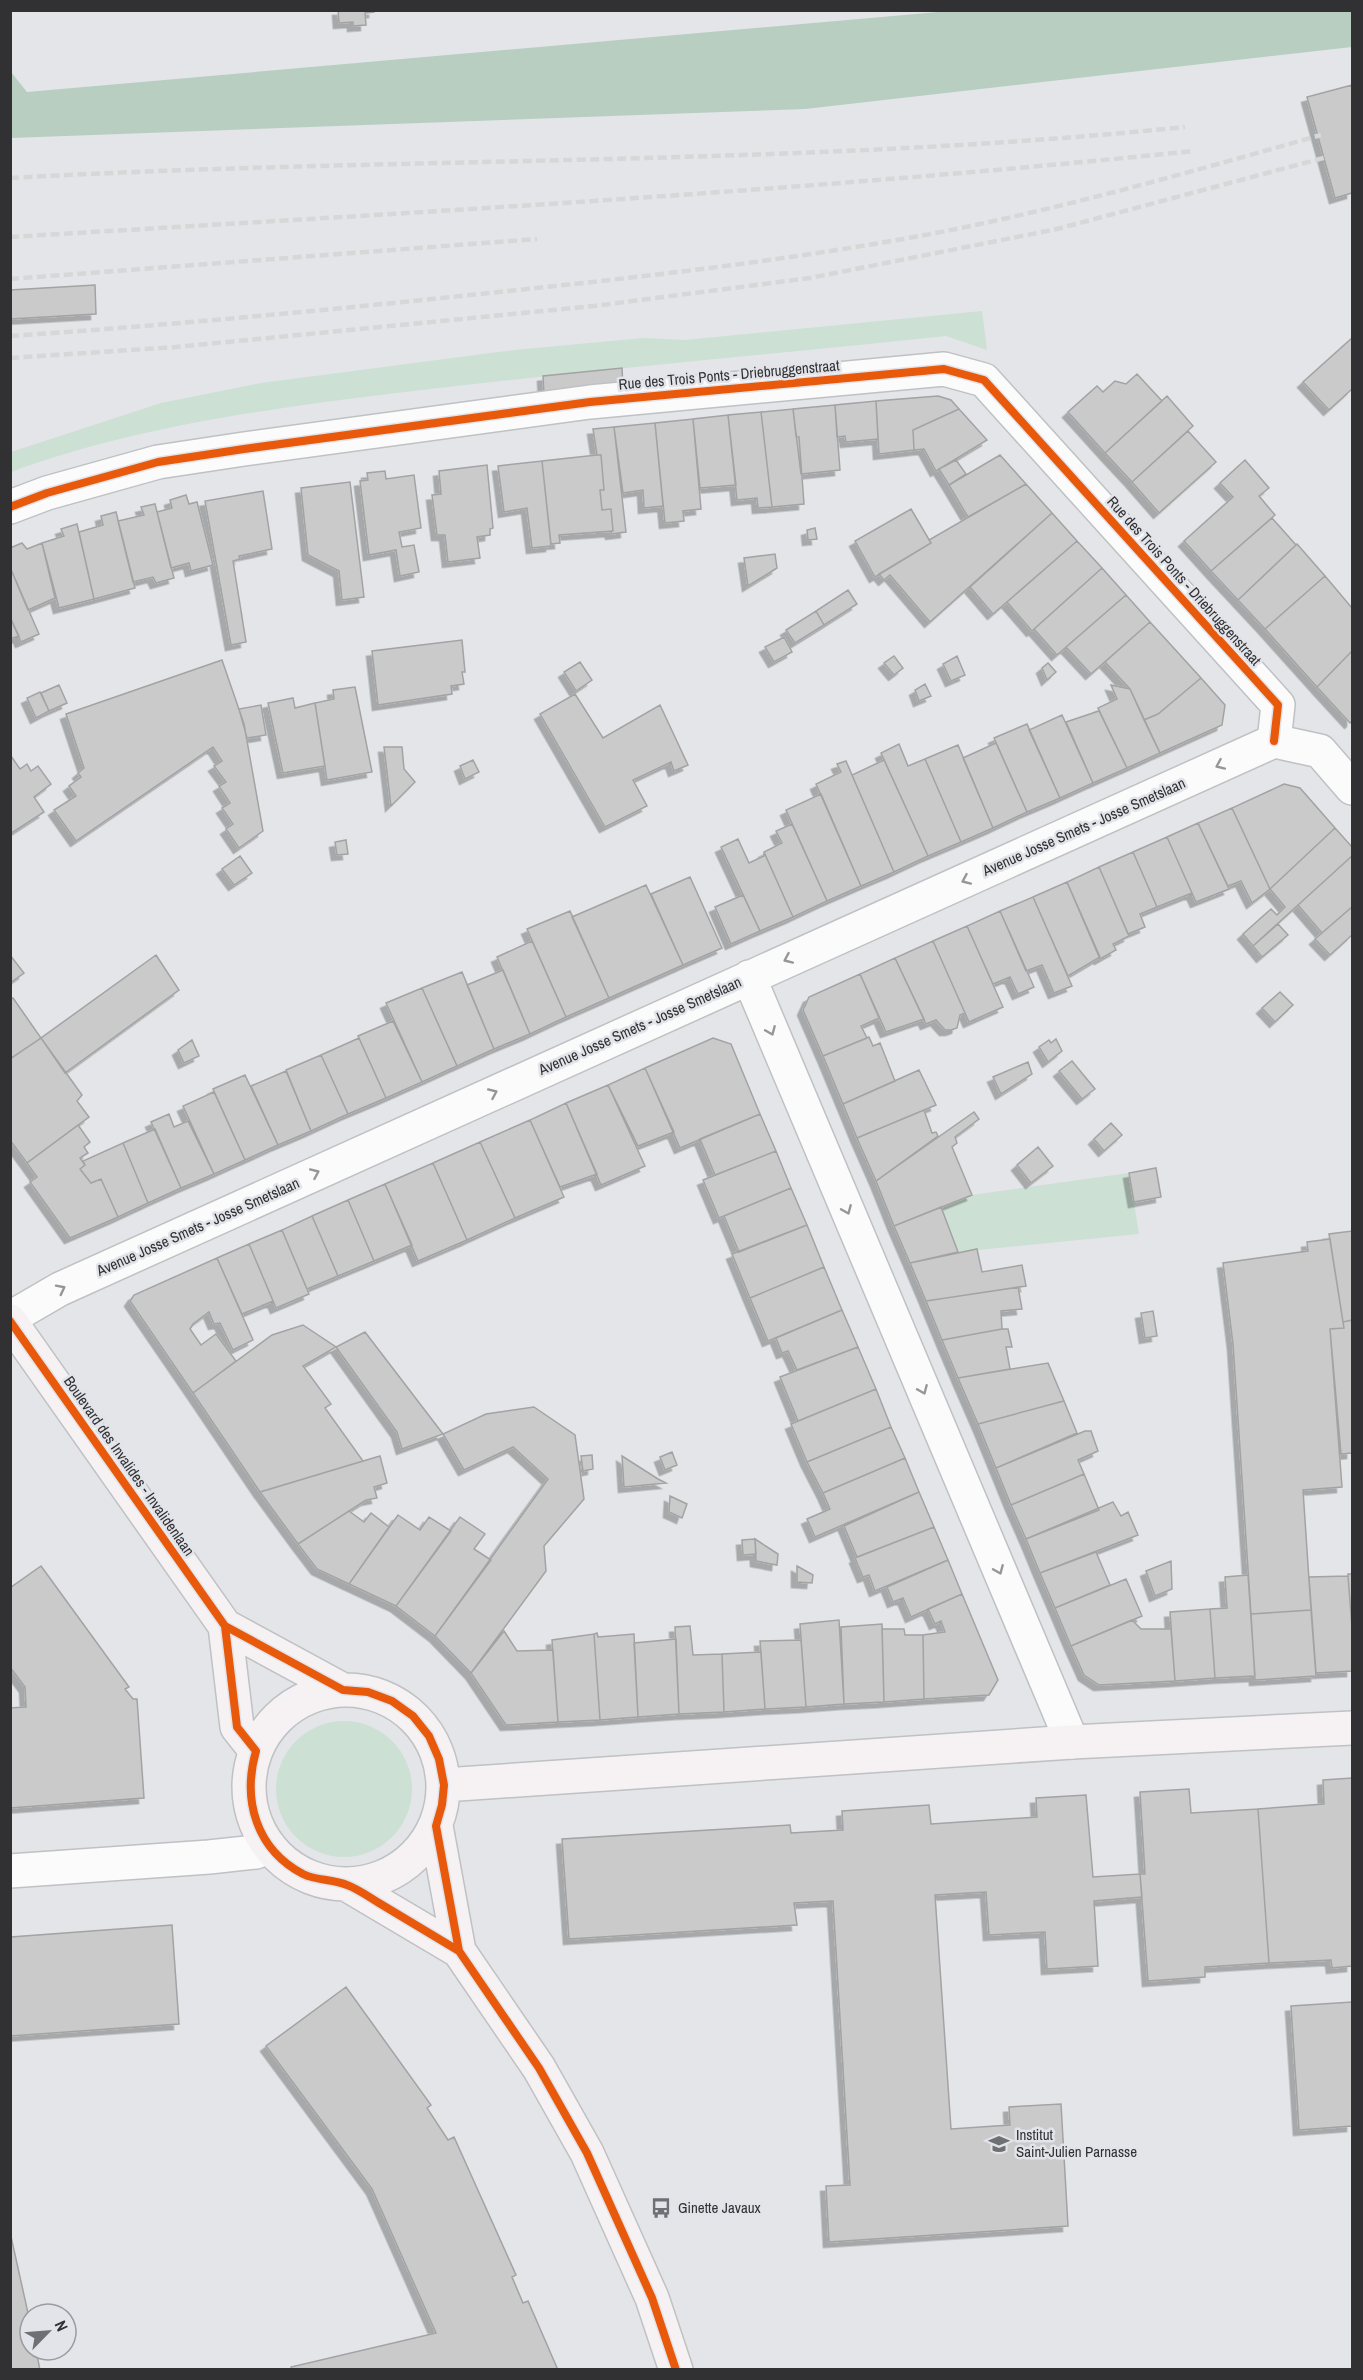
<svg xmlns="http://www.w3.org/2000/svg" width="1363" height="2380" font-family="'Archivo Narrow',sans-serif">
	<style>
		.green { fill: #cce0d4 }
		.forest { fill: #b8cec1 }
		.building { fill: #cacacb; stroke: #a3a3a4; stroke-width: 1.5; filter: url(#shadow) }
		.lines { fill: none; stroke-linecap: round; stroke-linejoin: round }
		.street-casing { stroke: #bfc1c3; stroke-width: 36 }
		.secondary-casing { stroke: #bfc1c3; stroke-width: 36 }
		.street { stroke: #fbfbfc; stroke-width: 33 }
		.secondary { stroke: #f6f2f3; stroke-width: 33 }
		.rail { stroke: #d6d7d7; stroke-width: 4.5; stroke-dasharray: 9 4.5; stroke-linecap: butt }
		.cycleway-casing { stroke: #e2e4e9; stroke-width: 11 }
		.cycleway { stroke: #e8590c; stroke-width: 8 }
		.oneway { stroke: #969698 }
		.labels { text-anchor: middle; stroke-width: 5; stroke-linejoin: round; paint-order: stroke }
		.street-label { font-size: 15px; fill: #313134; stroke: #e2e4e9 }
		.poi-label { font-size: 15px; fill: #313134; stroke: #e2e4e9; text-anchor: start }
	</style>
	<defs>
		<filter id="shadow"><feDropShadow dx="-5.5" dy="5.5" stdDeviation="0" flood-color="#0004"/></filter>
	</defs>
	<rect width="100%" height="100%" fill="#e3e5e8"/>
	<path class="green" d="M982,311L987,350L946,336C774,354 602,369 430,389C289,406 145,423 11,472V452L161,403L261,383L514,350L644,338L685,340Z
		M1129,1173L1139,1234L958,1252L941,1207L972,1195Z
		M276 1789a68 68 0 1 1 136 0a68 68 0 1 1-136 0Z"/>
	<path class="forest" d="M950,11H1352V47L805,109L11,138V72L27,92Z"/>
	<path class="building" d="M338,10H374V12L365,13L366,25L353,26V22L339,23Z
		M1352,85V193L1335,198L1307,97Z
		M95,285L96,314L10,319V290Z
		M1352,338V389L1329,410L1303,382Z
		M622,368L623,387L544,395L543,376Z
		M1137,374L1162,401L1105,453L1068,412L1097,386L1103,392L1115,381L1126,384Z
		M938,396L951,400L959,409L913,430L914,450L879,454L876,401Z
		M1167,396L1193,426L1132,482L1105,453Z
		M876,401L878,439L846,442L845,436L837,437L835,405Z
		M835,405L840,470L801,474L793,409Z
		M793,409L796,436L799,437L804,504L772,507L761,412Z
		M959,409L987,440L936,471L924,449L914,450L913,430Z
		M761,412L772,507L758,508L757,498L737,500L728,415Z
		M728,415L736,485L700,488L693,419Z
		M693,419L701,509L683,511L684,521L665,523L655,423Z
		M655,423L663,506L644,508L643,490L623,493L614,427Z
		M614,427L626,532L611,534V531H613L611,509L602,510L600,490H604L601,455H597L593,429Z
		M1188,431L1216,462L1159,513L1132,482Z
		M597,455H601L604,490H600L602,510L611,509L613,531L559,535L560,543L551,544L542,461Z
		M1000,455L1026,484L968,517L949,485Z
		M956,460L966,474L949,485L939,469Z
		M1245,460L1269,488L1259,496L1275,515L1211,571L1184,541L1233,497L1220,483Z
		M542,461L551,546L532,548L527,508L504,512L498,466Z
		M487,465L493,528L490,529V535L477,537L480,558L448,562L445,535H437L432,495L441,494L439,471Z
		M385,471L386,479L414,475L421,528L399,532L402,547L414,545L419,572L400,576L396,550L369,555L360,481L368,480L367,473Z
		M350,482L364,597L342,600L339,571L308,555L301,488Z
		M1026,484L1052,513L930,622L890,575L884,580L879,574L931,543L929,540Z
		M263,491L272,549L239,556L240,559L233,561L246,642L231,645L205,501Z
		M186,495L189,504L197,502L213,565L191,571L189,563L171,568L157,512L172,508L170,500Z
		M155,504L174,578L156,583L153,577L133,582L118,521L144,515L141,507Z
		M911,509L931,543L875,577L855,541Z
		M116,512L135,588L94,599L79,532L103,525L101,516Z
		M1052,513L1077,541L993,614L970,587Z
		M1272,518L1296,545L1238,600L1211,571Z
		M77,524L94,599L59,608L42,543L64,536L61,529Z
		M815,528L817,539L808,540L807,530Z
		M1077,541L1102,568L1032,631L1007,602Z
		M22,543L27,549L42,543L55,598L28,610L10,567V548Z
		M1297,544L1325,576L1265,629L1238,600Z
		M775,554L777,568L748,586L744,558Z
		M10,567L39,634L21,642L10,617Z
		M1102,568L1126,595L1057,655L1034,629Z
		M1325,576L1352,608V651L1317,687L1265,629Z
		M848,590L857,604L824,625L816,611Z
		M1126,595L1150,622L1091,674L1066,647Z
		M816,611L824,625L795,643L786,630Z
		M10,617L19,636L10,639Z
		M1150,622L1201,678L1158,714L1144,720L1130,689L1105,662Z
		M784,637L792,652L774,662L765,647Z
		M462,640L465,672H462L464,684L451,686L452,694L378,705L372,651Z
		M1352,651V721L1350,723L1317,687Z
		M894,656L903,668L894,675L884,663Z
		M957,656L965,675L951,681L943,664Z
		M222,660L244,724L263,831L239,848L226,829L233,824L222,808L230,803L219,786L226,782L214,766L222,761L213,747L76,841L54,810L76,796L69,786L81,777L78,773L84,768L66,714Z
		M580,662L592,680L576,691L564,672Z
		M1048,663L1056,672L1047,680L1042,668Z
		M1201,678L1225,705L1222,725L1160,753L1144,720L1158,714Z
		M925,684L931,696L919,701L915,690Z
		M59,685L67,703L49,711L41,693Z
		M1111,685L1130,689L1160,753L1127,768L1098,708L1117,699Z
		M355,687L372,772L327,780L315,703L334,699L333,690Z
		M40,692L49,711L36,718L27,698Z
		M575,694L603,738L660,705L688,765L674,771L671,762L633,780L647,806L605,827L540,714Z
		M293,698L295,708L315,703L325,766L283,773L268,703Z
		M261,705L266,735L247,738L239,709Z
		M1099,711L1127,768L1093,783L1066,722Z
		M1062,715L1093,783L1060,798L1029,730Z
		M1027,724L1060,798L1027,812L994,738Z
		M996,743L1027,812L993,828L963,758Z
		M899,744L908,766L925,759L961,842L928,856L881,753Z
		M958,745L993,828L961,842L925,759Z
		M384,747H402L404,769L415,782L391,806Z
		M11,756L20,769L27,764L31,771L38,766L51,784L34,797L44,812L10,834Z
		M473,760L479,772L465,779L460,766Z
		M884,760L928,856L894,872L852,775Z
		M846,761L894,872L861,886L816,784L841,772L837,764Z
		M1284,784L1300,788L1335,828L1270,889L1232,808Z
		M821,794L861,886L827,901L786,810Z
		M1232,808L1270,889L1252,903L1241,881L1228,886L1198,823Z
		M1198,823L1229,889L1196,902L1167,837Z
		M792,824L827,901L793,917L764,852L782,843L776,831Z
		M1335,828L1352,847V856L1253,946L1243,934L1271,909L1277,915L1285,907L1270,889Z
		M1167,837L1192,893L1157,907L1133,852Z
		M738,839L749,863L764,856V852L793,917L760,931L721,847Z
		M346,840L348,854L337,855L335,842Z
		M1133,852L1157,907L1140,914L1145,927L1128,934L1099,867Z
		M240,856L252,873L234,885L222,869Z
		M1352,856V907L1322,933L1298,905Z
		M1099,867L1129,936L1113,944L1116,950L1100,959L1067,882Z
		M690,877L722,948L683,965L651,894Z
		M1067,882L1100,957L1068,976L1033,897Z
		M646,885L683,965L609,998L572,917Z
		M743,895L760,931L731,944L715,907Z
		M1033,897L1072,986L1054,993L1042,965L1026,971L1000,911Z
		M1352,907V935L1330,955L1315,939Z
		M570,911L609,998L566,1017L527,929Z
		M1000,911L1034,987L1018,994L1010,977L993,984L967,926Z
		M1278,924L1288,935L1262,957L1253,946Z
		M967,926L1003,1007L969,1022L933,941Z
		M532,941L566,1017L530,1034L497,957Z
		M933,941L965,1013L960,1015L957,1028L951,1030H945L936,1020L926,1024L895,958Z
		M10,955L24,973L10,983Z
		M156,955L179,990L65,1073L41,1038Z
		M895,958L924,1019L886,1032L860,974Z
		M503,970L530,1034L494,1049L467,985Z
		M462,972L494,1049L457,1066L422,988Z
		M860,974L879,1018L861,1026L867,1038L823,1056L803,1010L809,997Z
		M422,988L457,1066L422,1082L386,1003Z
		M1280,992L1293,1005L1275,1022L1262,1008Z
		M13,998L41,1038L10,1059V1000Z
		M393,1021L422,1082L386,1098L358,1036Z
		M869,1037L873,1046L880,1043L895,1081L843,1104L823,1056Z
		M41,1038L82,1095L77,1101L89,1117L27,1163L10,1140V1059Z
		M359,1038L386,1098L348,1114L321,1055Z
		M713,1038L731,1044L760,1114L680,1148L645,1068Z
		M1056,1039L1062,1051L1048,1062L1039,1047L1049,1040L1051,1043Z
		M192,1040L199,1056L184,1063L178,1050Z
		M321,1055L348,1114L311,1131L286,1070Z
		M1072,1061L1095,1089L1082,1099L1059,1071Z
		M1028,1062L1032,1074L1001,1094L993,1077Z
		M645,1068L674,1132L638,1146L608,1085Z
		M919,1070L936,1105L857,1138L843,1104Z
		M286,1071L311,1131L278,1145L251,1086Z
		M245,1075L278,1145L245,1160L213,1089Z
		M608,1085L645,1166L601,1185L566,1103Z
		M214,1092L245,1160L214,1174L183,1106Z
		M566,1103L597,1174L560,1187L530,1120Z
		M924,1110L932,1133L936,1132L938,1136L876,1181L857,1138Z
		M974,1112L979,1119L955,1137L957,1143L952,1147L972,1195L894,1226L876,1181Z
		M169,1114L174,1127L188,1121L214,1174L181,1188L151,1122Z
		M760,1114L776,1151L715,1175L700,1139Z
		M530,1120L564,1197L515,1218L480,1142Z
		M1111,1123L1122,1135L1104,1151L1094,1139Z
		M78,1125L90,1142L84,1147L88,1153L80,1158L85,1165L80,1169L91,1183L101,1179L118,1217L70,1238L30,1182L37,1177L27,1163Z
		M155,1129L181,1188L148,1203L123,1143Z
		M480,1142L515,1218L467,1240L433,1163Z
		M123,1143L148,1203L118,1217L101,1179L91,1183L80,1169L85,1165L83,1161Z
		M1038,1147L1053,1166L1031,1183L1017,1165Z
		M776,1151L791,1188L719,1218L703,1180Z
		M433,1163L467,1240L418,1261L385,1184Z
		M1156,1168L1161,1197L1134,1202L1129,1173Z
		M385,1184L412,1245L374,1261L348,1200Z
		M791,1188L807,1225L739,1252L724,1216Z
		M348,1200L374,1261L338,1276L312,1216Z
		M941,1207L958,1252L910,1263L894,1226Z
		M312,1216L338,1276L307,1289L282,1230Z
		M807,1225L824,1267L750,1298L732,1254Z
		M282,1230L309,1294L276,1308L249,1244Z
		M1352,1231V1320L1343,1322L1329,1234Z
		M1330,1239L1344,1328L1330,1329L1342,1487L1303,1490L1311,1610L1251,1614L1233,1344L1223,1263L1308,1251L1307,1242Z
		M249,1244L273,1301L242,1314L217,1258Z
		M977,1249L982,1272L1022,1265L1026,1286L926,1301L910,1263Z
		M217,1258L253,1340L233,1350L220,1323L214,1324L209,1312L193,1324L190,1329L201,1345L216,1334L236,1361L193,1393L130,1301L134,1295Z
		M824,1267L842,1310L768,1341L750,1298Z
		M1018,1287L1022,1309L1001,1311L1002,1329L942,1340L926,1301Z
		M842,1310L858,1347L797,1370L788,1351L782,1353L776,1338Z
		M1153,1311L1157,1336L1145,1338L1141,1313Z
		M1352,1320V1453L1341,1454L1330,1329L1344,1328L1343,1322Z
		M303,1325L336,1347L303,1366L331,1404L325,1408L363,1461L260,1492L193,1393L272,1335Z
		M1002,1329H1008L1012,1347H1006L1010,1369L958,1378L942,1340Z
		M365,1332L443,1434L402,1449L397,1432L336,1347Z
		M858,1347L876,1389L798,1421L780,1377Z
		M1048,1363L1064,1401L978,1424L958,1378Z
		M876,1389L891,1427L807,1462L791,1424Z
		M1064,1401L1077,1433L996,1468L978,1424Z
		M534,1407L575,1435L584,1499L544,1546L546,1571L471,1673L435,1636L548,1479L513,1447L464,1470L443,1434L486,1414Z
		M891,1427L905,1458L823,1493L807,1462Z
		M1085,1431H1091L1098,1451L1078,1460L1084,1474L1011,1505L996,1468Z
		M672,1452L677,1465L665,1470L660,1457Z
		M592,1455L593,1469L583,1471L581,1456Z
		M380,1456L387,1483L374,1487L377,1498L366,1500L298,1544L260,1492Z
		M622,1456L658,1479L666,1483L624,1487Z
		M905,1458L919,1492L815,1537L807,1519L830,1509L823,1493Z
		M1084,1474L1099,1510L1026,1539L1011,1505Z
		M919,1492L934,1527L857,1557L844,1526Z
		M670,1496L687,1504L682,1518L669,1512Z
		M1113,1502L1121,1516L1128,1512L1138,1535L1040,1573L1026,1539Z
		M349,1511L364,1522L371,1513L389,1527L349,1584L317,1569L298,1544Z
		M398,1515L420,1530L429,1517L451,1531L396,1606L349,1584Z
		M460,1517L485,1534L474,1549L491,1560L435,1636L396,1606Z
		M934,1527L948,1560L875,1591L869,1575L863,1577L855,1558Z
		M755,1539L756,1554L743,1555L742,1540Z
		M755,1539L778,1554L777,1565L756,1561Z
		M1096,1552L1110,1585L1055,1608L1040,1573Z
		M948,1560L962,1594L911,1617L903,1598L893,1602L887,1587Z
		M1171,1561L1172,1589L1155,1596L1146,1571Z
		M41,1566L129,1687L125,1689L133,1699H137L144,1798L10,1808V1708L26,1707L25,1687L10,1667V1588Z
		M797,1566L813,1575L812,1583L797,1582Z
		M1348,1574H1352V1627L1348,1576Z
		M1248,1575L1255,1676L1215,1678L1210,1609L1227,1608L1225,1577Z
		M1348,1576L1352,1627V1671L1316,1673L1309,1577Z
		M1126,1579L1142,1616L1071,1646L1055,1608Z
		M962,1594L998,1680L989,1695L924,1699L923,1635L945,1632L941,1621L935,1624L928,1609Z
		M1210,1609L1215,1678L1175,1681L1170,1612Z
		M1311,1610L1316,1676L1255,1680L1251,1614Z
		M839,1620L844,1704L806,1707L800,1624Z
		M1132,1620L1141,1629H1171L1175,1681L1099,1685L1084,1675L1071,1646Z
		M882,1624L884,1702L844,1704L841,1627Z
		M690,1626L693,1655L722,1654L724,1712L679,1714L675,1627Z
		M882,1629H904L905,1635H923L924,1699L884,1702Z
		M504,1631L517,1651L553,1650L558,1722L506,1725L471,1673Z
		M597,1633L598,1637L634,1634L638,1717L600,1720L594,1634Z
		M594,1634L600,1720L558,1722L552,1640Z
		M676,1639L679,1714L638,1717L634,1643Z
		M801,1640L806,1707L765,1709L760,1641Z
		M761,1652L765,1709L724,1712L722,1654Z
		M1352,1778V1966L1332,1968L1331,1960L1269,1963L1258,1809L1324,1804L1323,1780Z
		M1189,1789L1191,1813L1258,1809L1269,1963L1205,1967V1977L1148,1981L1140,1874H1145L1140,1792Z
		M1086,1795L1093,1877L1140,1874L1142,1897L1094,1901L1098,1966L1047,1969L1045,1932L989,1935L986,1892L935,1895L951,2129L1010,2125L1009,2107L1061,2104L1068,2226L829,2242L826,2186L850,2185L833,1901L794,1903L797,1925L569,1939L562,1839L790,1825L791,1833L843,1830L842,1811L929,1805L931,1824L1037,1817L1036,1798Z
		M172,1925L179,2024L10,2036L11,1937Z
		M346,1987L431,2105L427,2108L448,2140L454,2137L516,2275L512,2277L523,2303L528,2301L558,2370H292L291,2367L436,2333L372,2189L266,2046Z
		M1352,2002V2126L1299,2130L1291,2006Z
		M10,2232L30,2322V2350H36L40,2370H10Z"/>
	<g class="lines">
		<g class="street-casing">
			<path id="street" d="M10,507L47,493L158,462L244,449L590,402L944,369L984,380L1278,705L1274,741
				M1274,741L1320,751L1352,788
				M749,977L1072,1742
				M10,1318L60,1289L1274,741
				M10,1871L209,1857L256,1852L269,1846"/>
		</g>
		<g class="secondary-casing">
			<path id="secondary" d="M10,1321L225,1626L343,1690
				M225,1626L237,1727L256,1751
				M249 1787a97 97 0 1 1 194 0a97 97 0 1 1-194 0Z
				M444,1785L1072,1742L1352,1728
				M436,1826L459,1951L539,2068L587,2153L652,2298L676,2370
				M346,1884L459,1951"/>
		</g>
		<use href="#street" class="street"/>
		<use href="#secondary" class="secondary"/>
		<path class="rail" d="M10,178C402,156 795,167 1185,127
			M10,237C405,213 799,192 1193,151
			M10,279L537,239
			M10,336C171,325 330,310 489,293C642,277 795,260 946,231C1072,206 1197,170 1321,135
			M10,358L176,347L594,306L810,278L1057,229L1327,157"/>
		<g class="cycleway-casing">
			<path id="cycleway" d="M10,507L47,493L158,462L244,449L590,402L944,369L984,380L1278,705L1274,741
				M10,1321L225,1626L343,1690L368,1692L392,1701L413,1716L429,1736L439,1759L444,1785L442,1805L436,1826L459,1951L539,2068L587,2153L652,2298L676,2370
				M225,1626L237,1727L256,1751C242,1800 256,1849 303,1874C317,1881 333,1879 347,1885C358,1889 369,1897 379,1903C406,1919 432,1935 459,1951"/>
		</g>
		<use href="#cycleway" class="cycleway"/>
	</g>
	<defs><path id="oneway-chevron" d="M-2-3.5L2.5 0L-2 3.5" fill="none" stroke-width="1.6" stroke-linecap="round" stroke-linejoin="round" transform="scale(1.5)"/></defs>
	<g class="oneway">
		<use href="#oneway-chevron" transform="translate(1220 765) rotate(156)"/>
		<use href="#oneway-chevron" transform="translate(966 880) rotate(156)"/>
		<use href="#oneway-chevron" transform="translate(788 959) rotate(156)"/>
		<use href="#oneway-chevron" transform="translate(771 1031) rotate(67)"/>
		<use href="#oneway-chevron" transform="translate(493 1093) rotate(-24)"/>
		<use href="#oneway-chevron" transform="translate(315 1173) rotate(-24)"/>
		<use href="#oneway-chevron" transform="translate(847 1210) rotate(67)"/>
		<use href="#oneway-chevron" transform="translate(61 1289) rotate(-27)"/>
		<use href="#oneway-chevron" transform="translate(923 1390) rotate(67)"/>
		<use href="#oneway-chevron" transform="translate(999 1570) rotate(67)"/>
	</g>
	<defs>
		<g id="school-bare" transform="scale(1.62)"><path d="M0-5L7-2L0 1L-7-2ZM-4 1L0 2.5L4 1V4Q0 6-4 4Z" fill="#6f7073" stroke="#e2e4e9" stroke-width="2.5" paint-order="stroke"/></g>
		<g id="bus-bare" transform="scale(1.62)"><path d="M-5-6H5V4H4V6H2V4H-2V6H-4V4H-5ZM-3.5-4V0h7V-4ZM-3.5 1.2v1.5H-2V1.2ZM2 1.2v1.5H3.5V1.2Z" fill="#6f7073" stroke="#e2e4e9" stroke-width="2.5" paint-order="stroke"/></g>
	</defs>
	<g fill-rule="evenodd">
		<use href="#school-bare" x="999" y="2144"/>
		<use href="#bus-bare" x="661" y="2208"/>
	</g>
	<g class="labels">
		<g class="street-label">
			<text transform="translate(729 375) rotate(-5)" y="5">Rue des Trois Ponts - Driebruggenstraat</text>
			<text transform="translate(1184 581) rotate(48)" y="5">Rue des Trois Ponts - Driebruggenstraat</text>
			<text transform="translate(1084 827) rotate(-24)" y="5">Avenue Josse Smets - Josse Smetslaan</text>
			<text transform="translate(640 1026) rotate(-24)" y="5">Avenue Josse Smets - Josse Smetslaan</text>
			<text transform="translate(198 1227) rotate(-24)" y="5">Avenue Josse Smets - Josse Smetslaan</text>
			<text transform="translate(129 1466) rotate(55)" y="5">Boulevard des Invalides - Invalidenlaan</text>
		</g>
		<g class="poi-label">
			<text x="1016" y="2140">Institut<tspan x="1016" dy="17">Saint-Julien Parnasse</tspan></text>
			<text x="678" y="2213">Ginette Javaux</text>
		</g>
	</g>
	<rect width="1363" height="2380" fill="none" stroke="#313134" stroke-width="24"/>
	<g transform="translate(48 2332) rotate(65)"><circle r="28" fill="#e2e4e9" stroke="#9b9ca1" stroke-width="1.5"/>
	<path d="M0-4.5L10 22L0 15L-10 22Z" fill="#6f7073"/>
	<text y="-9" font-size="16" font-weight="bold" text-anchor="middle" fill="#313134">N</text>
	</g>
</svg>
